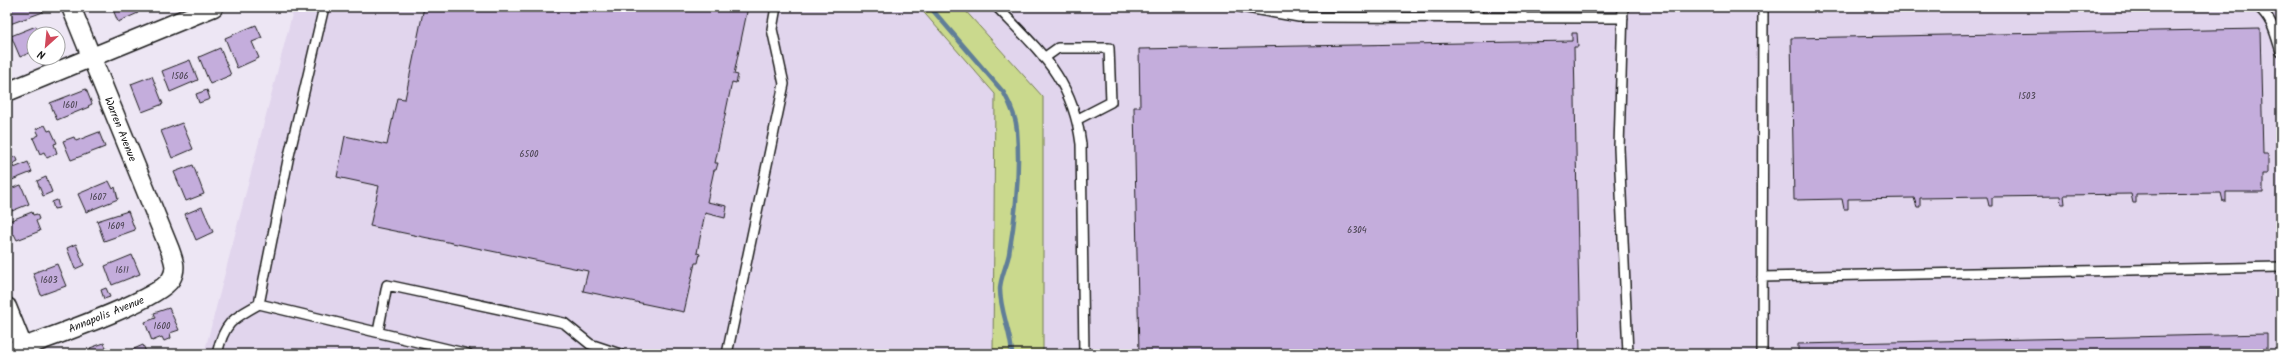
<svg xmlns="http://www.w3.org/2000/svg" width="2288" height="361" font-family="Kalam,sans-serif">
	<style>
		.built { fill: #e1d5ed }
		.green { fill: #cad98d; stroke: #737a54 }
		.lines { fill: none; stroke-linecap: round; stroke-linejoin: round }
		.stream { stroke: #617e98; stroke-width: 4.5 }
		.building { fill: #c4addc; stroke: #1c1c1c }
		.lane-casing { stroke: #1c1c1c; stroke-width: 12 }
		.street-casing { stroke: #1c1c1c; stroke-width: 21 }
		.lane { stroke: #fff; stroke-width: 9 }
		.street { stroke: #fff; stroke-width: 18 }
		.labels { text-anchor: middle; stroke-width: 3; stroke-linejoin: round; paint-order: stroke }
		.number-label { font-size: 9px; fill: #46404c }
		.street-label { font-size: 11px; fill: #1c1c1c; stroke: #fff }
	</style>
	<rect width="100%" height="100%" fill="#ede6f4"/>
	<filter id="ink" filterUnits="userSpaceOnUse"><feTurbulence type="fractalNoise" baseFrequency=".025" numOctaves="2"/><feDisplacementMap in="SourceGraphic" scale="8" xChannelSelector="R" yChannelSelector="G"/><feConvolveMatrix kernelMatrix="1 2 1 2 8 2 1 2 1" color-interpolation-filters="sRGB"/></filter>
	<g filter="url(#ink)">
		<path class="built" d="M294,7H919L995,94L993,354H204Z
			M962,7H2281V354H1043V97Z"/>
		<path class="green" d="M919,7H962L1043,97V354H993L995,94Z"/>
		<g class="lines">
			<path class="stream" d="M930,7L1004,93C1010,104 1016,116 1017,130C1020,170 1016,214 1009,254C1007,265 1000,278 1000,289C1000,311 1011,332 1012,354"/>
		</g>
		<path class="building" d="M7,7H40L43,12L10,24L7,18Z
			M112,7H135L138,13L118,22Z
			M424,7H748L734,74L738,75L736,83L732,82L715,163H718L716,170H714L707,202L727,206L725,218L705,213L697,253L700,254L698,263H695L684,312L583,291L588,271L370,226L379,186L337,177L345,136L387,145L397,98L405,99Z
			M256,25L262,38L252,42L259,58L237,68L225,38Z
			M36,26L39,34H34V51L20,57L11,36Z
			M2260,29L2263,154H2268V174H2263V192H2226V201H2223L2221,193L2136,194V203H2133L2131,194L2064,195L2065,204H2061L2060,196L1992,197V206H1989L1987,197L1920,198V207H1917L1914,198L1848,199V209H1844L1842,199L1794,200L1791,38Z
			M1572,33H1577L1578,47H1574L1580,354H1139L1134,107H1140L1139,49L1572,41Z
			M220,48L231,75L210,84L199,57Z
			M190,60L198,80L170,92L162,71Z
			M152,76L163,104L142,112L131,84Z
			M86,89L92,104L88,106L89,107L57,120L50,103Z
			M207,90L210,99L199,103L196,94Z
			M182,123L193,149L172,158L161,131Z
			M45,125L48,131L51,130L57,143L54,144L57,153L47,158L44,152L40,154L33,138L39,135L36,129Z
			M99,132L105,147L71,160L63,141L74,137L76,141Z
			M16,156L18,161L12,164L14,168L28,162L32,172L7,182V160Z
			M193,165L204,194L186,201L174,172Z
			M46,177L52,192L43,196L37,181Z
			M109,181L113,189L115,187L118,199L86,212L78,194Z
			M21,185L29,204L7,213V190Z
			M57,200L59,208L54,209L52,202Z
			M202,207L213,232L196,240L185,214Z
			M128,211L135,230L104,241L97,221Z
			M32,212L33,215L37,214L39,219L36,221L40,231L17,240L14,234L11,236L8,228L11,227L9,221Z
			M76,244L84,265L75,269L67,248Z
			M132,255L140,274L112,285L105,266Z
			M57,264L66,286L41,295L33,273Z
			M106,288L110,297L104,299L101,290Z
			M169,308L179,330L170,333L171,338L164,341L162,337L152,341L145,322L156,318L154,313Z
			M2267,334V353L2273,354H1798V344Z
			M104,343L109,354H84L91,351L90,348Z
			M143,345L147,354H128L127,352Z"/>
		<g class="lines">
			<g class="lane-casing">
				<path id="lane" d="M324,7L288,160L259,304L468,354
					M997,7C1040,52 1073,79 1081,144L1084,354
					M1241,7L1299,17L1623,18
					M1623,7L1619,148L1628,354
					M2258,7C2272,17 2276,36 2281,52
					M1476,17L1478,7
					M1521,17L1523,7
					M1044,58L1058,48H1109L1111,102L1078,119
					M1762,277L2281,267
					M378,332L387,285L564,323L590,344L620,354
					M217,354C224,323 232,319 259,304
					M727,354L784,84L772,29L776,7
					M1762,354L1763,7"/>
			</g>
			<g class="street-casing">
				<path id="street" d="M7,92L214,7
					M7,307L26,354
					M7,353C38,341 157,302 171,279C177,269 174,261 170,250L71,7"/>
			</g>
			<use href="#lane" class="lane"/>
			<use href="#street" class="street"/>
		</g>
	</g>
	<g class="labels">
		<g class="number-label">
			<text x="180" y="79">1506</text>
			<text x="2027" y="99">1503</text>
			<text x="70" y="108">1601</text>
			<text x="529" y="157">6500</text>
			<text x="98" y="200">1607</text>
			<text x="116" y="229">1609</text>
			<text x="1357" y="233">6304</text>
			<text x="122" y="273">1611</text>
			<text x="49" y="283">1603</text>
			<text x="162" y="329">1600</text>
		</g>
		<g class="street-label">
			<text transform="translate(121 129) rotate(68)" y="4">Warren Avenue</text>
			<text transform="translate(106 314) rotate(-22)" y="4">Annapolis Avenue</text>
		</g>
	</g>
	<rect width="2288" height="361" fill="none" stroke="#fff" stroke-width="24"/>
	<rect x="12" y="12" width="2264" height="337" fill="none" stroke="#1c1c1c" stroke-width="1.5" filter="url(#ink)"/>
	<g transform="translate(46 46) rotate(207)"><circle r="19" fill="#ffffff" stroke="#a4a4a4"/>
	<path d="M0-3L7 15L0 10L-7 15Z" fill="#d1495b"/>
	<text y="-6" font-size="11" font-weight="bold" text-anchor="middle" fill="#1c1c1c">N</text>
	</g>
</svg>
